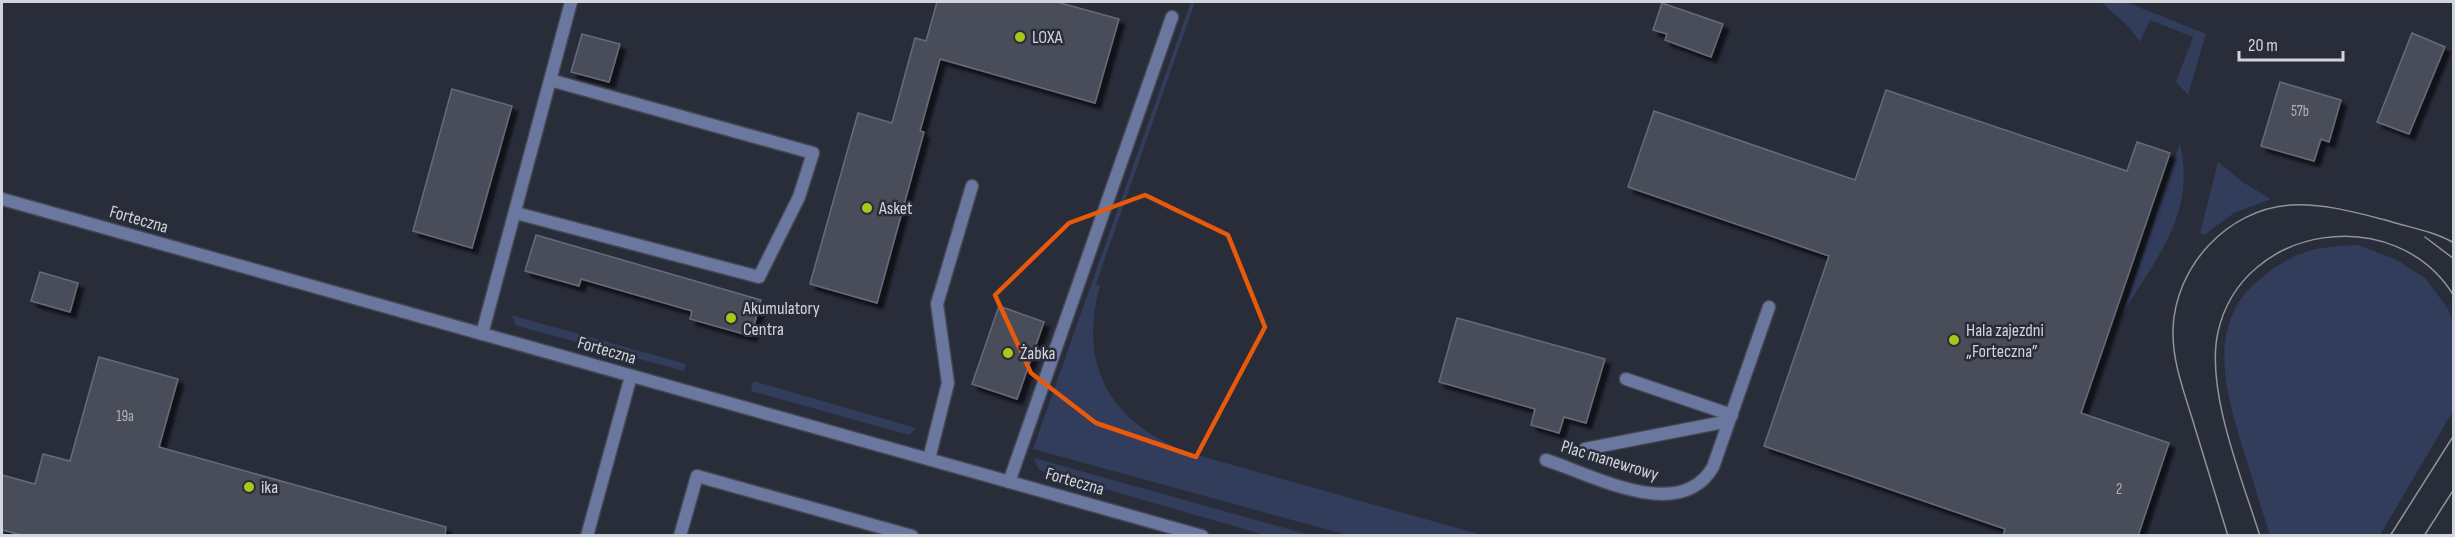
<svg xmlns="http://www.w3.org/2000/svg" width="2455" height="537" font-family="'Sofia Sans Condensed',sans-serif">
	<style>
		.green { fill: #323c5b }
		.building { fill: #484d5a; stroke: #666b79; stroke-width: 1.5; filter: url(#shadow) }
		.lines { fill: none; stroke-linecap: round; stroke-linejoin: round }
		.lane-casing { stroke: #444853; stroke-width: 15 }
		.street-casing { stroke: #444853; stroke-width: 15 }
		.lane { stroke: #6a789f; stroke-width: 12 }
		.street { stroke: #6a789f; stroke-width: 12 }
		.tram { stroke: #8f939c; stroke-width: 1.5 }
		.marked { fill: none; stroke: #e8590c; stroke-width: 4.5; stroke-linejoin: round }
		.poi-dot { fill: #aac719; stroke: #292d39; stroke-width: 2 }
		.labels { text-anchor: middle; stroke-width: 5; stroke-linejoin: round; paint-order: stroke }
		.number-label { font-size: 15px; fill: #b0b3bc }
		.poi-label { font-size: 18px; fill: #d2d5dd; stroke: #292d39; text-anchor: start }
		.street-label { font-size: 18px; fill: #d2d5dd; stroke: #292d39 }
	</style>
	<defs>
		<filter id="shadow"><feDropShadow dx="5.5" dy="5.5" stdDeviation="1.5" flood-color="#0009"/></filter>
	</defs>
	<rect width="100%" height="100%" fill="#292d39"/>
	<path class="green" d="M1191,2H1195L1096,284L1100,286C1078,367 1110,421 1186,452L1482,535H1347L1033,449Z
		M2101,2H2126L2206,34L2188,95L2176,82L2193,37L2150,20L2140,42L2129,27Z
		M2180,143C2196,215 2157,256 2122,315Z
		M2218,162L2244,183L2271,199L2234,213L2204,235L2200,233Z
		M2358,245L2397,260L2426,279L2448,309L2453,323V411L2380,535H2270C2261,508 2253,480 2244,452C2226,394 2204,323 2261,278C2297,250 2314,247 2358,245Z
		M511,315L686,364L684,371L517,326Z
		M753,381L916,428L909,435L751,391Z
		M1034,458L1310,535H1265L1039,470Z"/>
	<path class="building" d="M937,2H1057L1119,19L1095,103L940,59L920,131L924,132L877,303L810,284L858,113L892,123L915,38L926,41Z
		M1662,3L1723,24L1711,57L1665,40L1667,34L1653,30Z
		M2412,33L2445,47L2409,134L2377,122Z
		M582,34L620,44L609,82L571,72Z
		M2280,82L2341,100L2329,142L2321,139L2314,161L2261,146Z
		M452,89L512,106L472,248L413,231Z
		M1886,90L2127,171L2137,142L2170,153L2081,413L2169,443L2138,536H2003L2005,529L1764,446L1829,256L1628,187L1654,111L1855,180Z
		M536,235L761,300L751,336L690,319L692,311L581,279L579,286L525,271Z
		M40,272L78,283L70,312L31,301Z
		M999,306L1044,322L1017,399L972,384Z
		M1457,318L1605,359L1586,423L1564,417L1559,433L1531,425L1535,409L1439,382Z
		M99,357L178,379L159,447L446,527L445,536H25L2,530V475L35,484L43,454L70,461Z"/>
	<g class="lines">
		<g class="lane-casing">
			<path id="lane" d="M516,213L759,277L799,197L813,153L550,80
				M482,334L571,2
				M1626,379L1732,415
				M1585,449L1729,421
				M929,459L948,383L937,304L972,186
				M1546,460C1593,475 1680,524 1713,467L1769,307
				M1009,482L1172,17
				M587,536L631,376
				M680,536L697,476L912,536"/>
		</g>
		<g class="street-casing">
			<path id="street" d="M2,199L1202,536"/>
		</g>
		<use href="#lane" class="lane"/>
		<use href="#street" class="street"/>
		<path class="tram" d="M2425,237L2454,259
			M2228,536C2216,496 2204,457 2192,418C2183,389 2172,360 2173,329C2175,267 2227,209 2291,205C2324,203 2358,213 2389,221C2411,228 2434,231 2454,243
			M2260,536C2242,479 2205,389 2218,332C2242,224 2396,201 2454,296
			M2390,536L2454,435
			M2424,536L2454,489"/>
	</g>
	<path class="marked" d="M1145,195L1228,235L1265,327L1196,457L1096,423L1031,373L995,295L1069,223Z"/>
	<g class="poi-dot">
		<circle cx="1020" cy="37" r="6"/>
		<circle cx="867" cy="208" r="6"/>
		<circle cx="731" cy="318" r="6"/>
		<circle cx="1954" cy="340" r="6"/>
		<circle cx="1008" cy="353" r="6"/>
		<circle cx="249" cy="487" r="6"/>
	</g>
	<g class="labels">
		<g class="number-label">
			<text x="2300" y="116">57b</text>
			<text x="125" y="421">19a</text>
			<text x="2119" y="494">2</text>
		</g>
		<g class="poi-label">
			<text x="1032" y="43">LOXA</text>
			<text x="879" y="214">Asket</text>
			<text x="743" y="314">Akumulatory<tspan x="743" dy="21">Centra</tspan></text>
			<text x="1966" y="336">Hala zajezdni<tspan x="1966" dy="21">„Forteczna”</tspan></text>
			<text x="1020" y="359">Żabka</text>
			<text x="261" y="493">ika</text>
		</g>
		<g class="street-label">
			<text transform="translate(139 219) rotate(16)" y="6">Forteczna</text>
			<text transform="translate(607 350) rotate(16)" y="6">Forteczna</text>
			<text transform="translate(1610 460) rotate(17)" y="6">Plac manewrowy</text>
			<text transform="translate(1075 481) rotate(16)" y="6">Forteczna</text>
		</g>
	</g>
	<rect width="2455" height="537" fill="none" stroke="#d2d5dd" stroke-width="6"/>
	<path d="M2239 51v9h104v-9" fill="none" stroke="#d2d5dd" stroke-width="3"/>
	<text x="2248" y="51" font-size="18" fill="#d2d5dd" stroke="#292d39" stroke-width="4.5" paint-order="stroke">20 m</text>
</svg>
